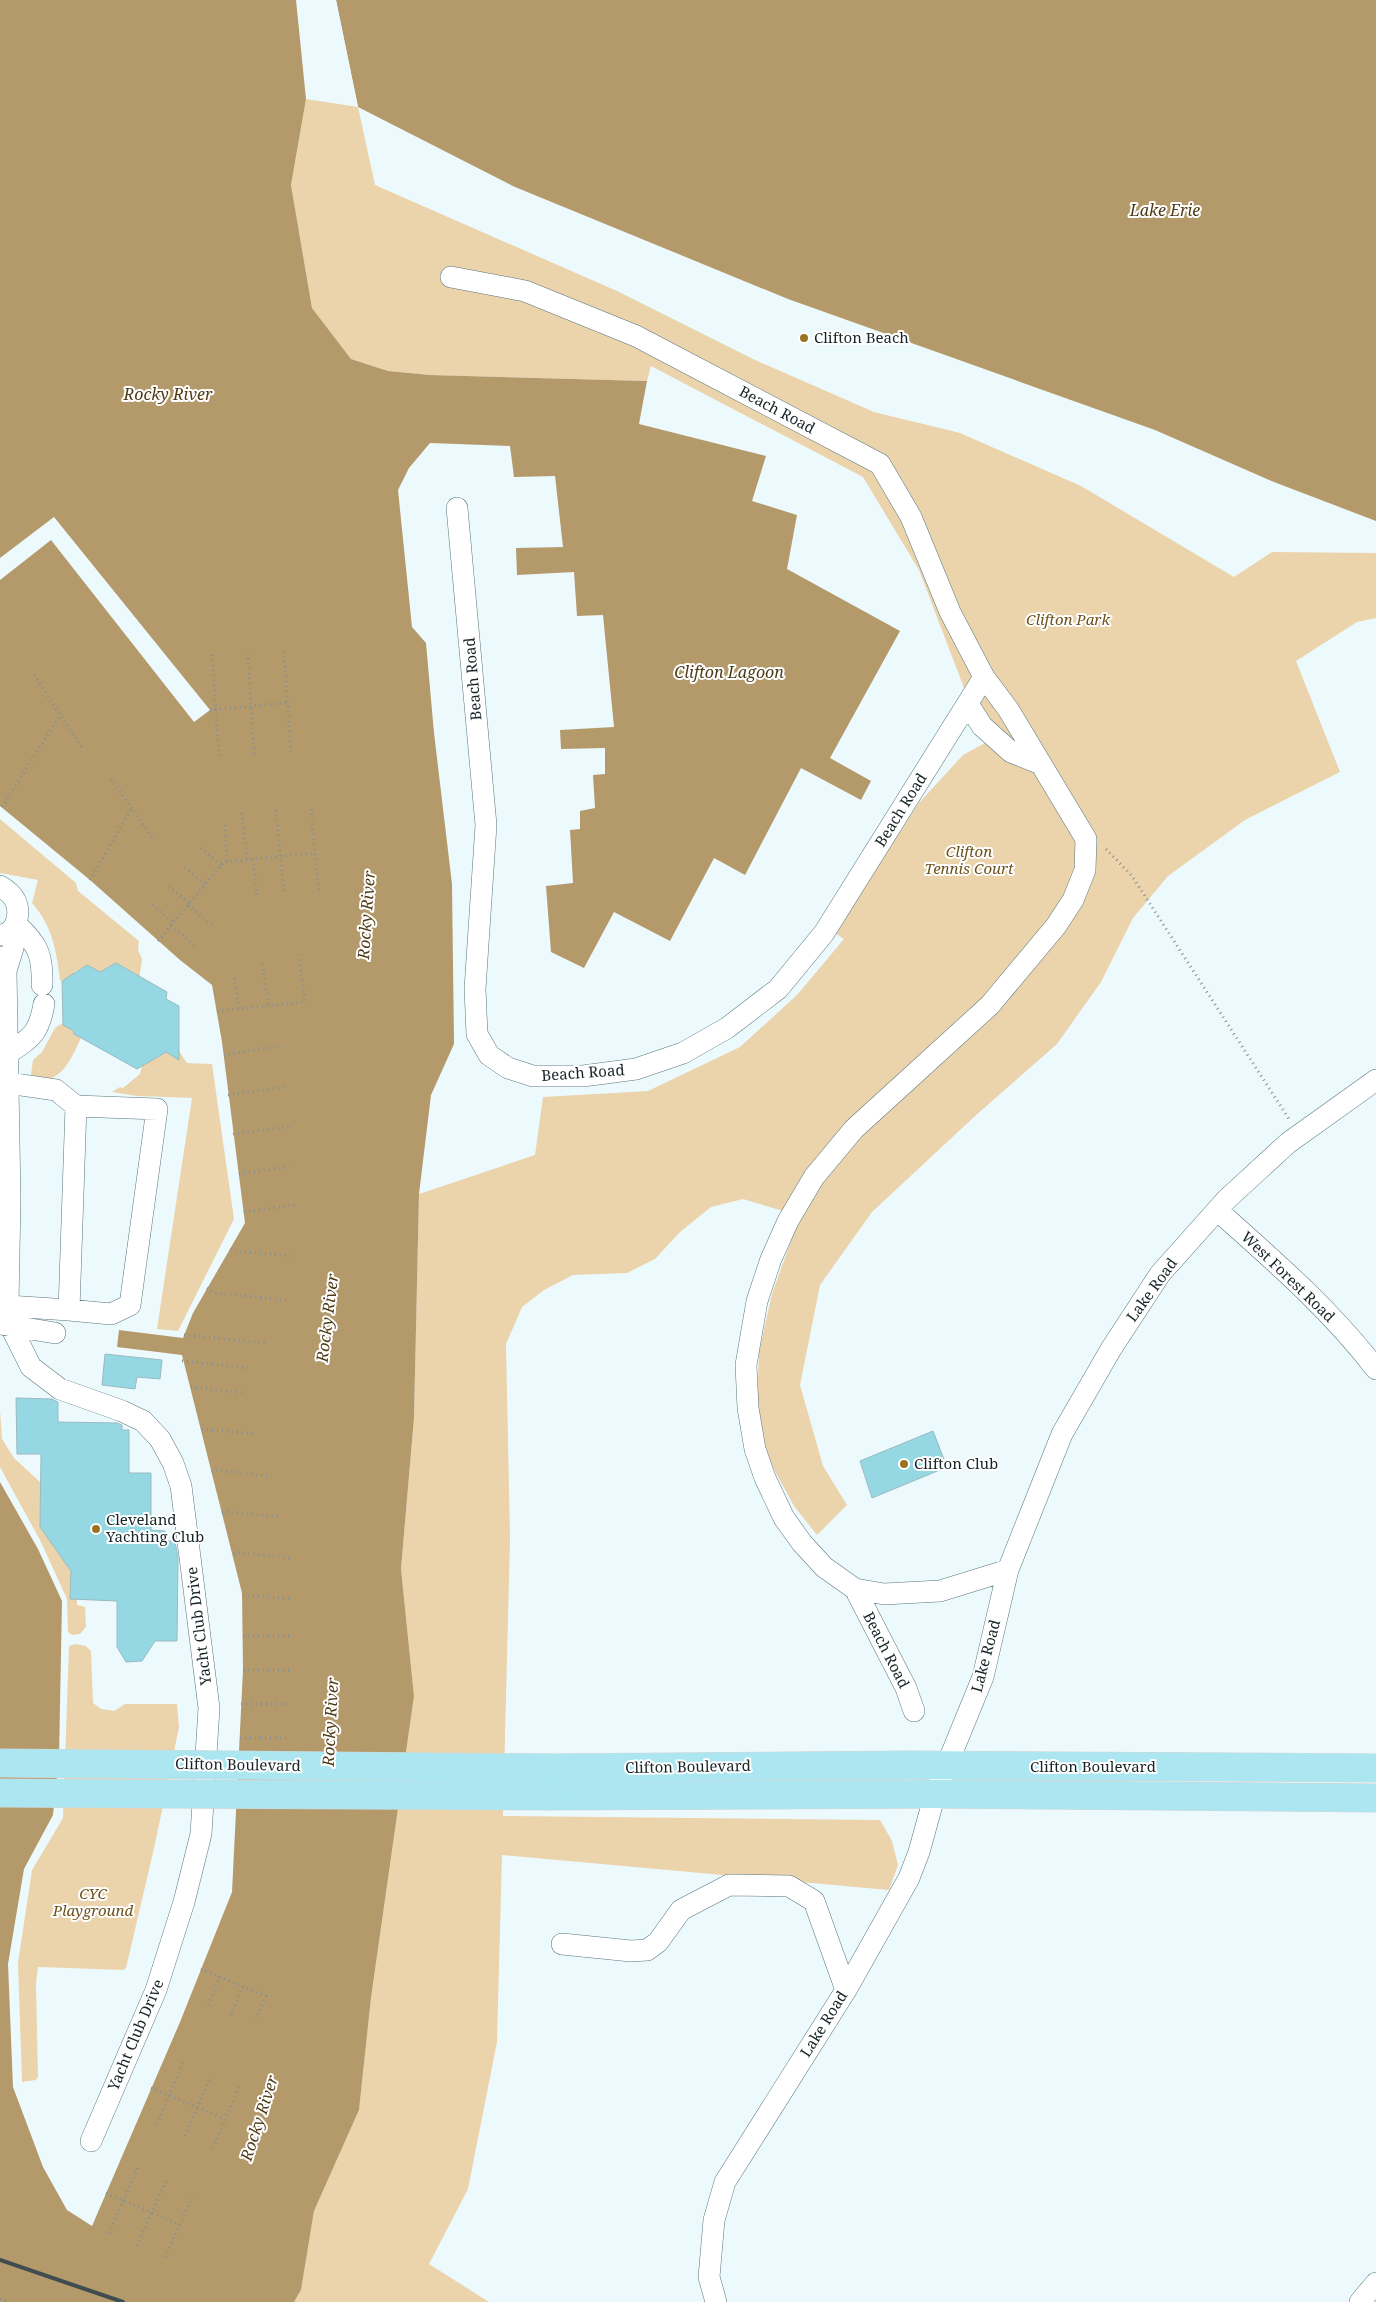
<svg xmlns="http://www.w3.org/2000/svg" width="1376" height="2302" font-family="'Noto Serif',serif">
	<style>
		.green { fill: #ebd3ab }
		.water { fill: #b4996b }
		.pier { fill: #edfafd }
		.building { fill: #95d8e4; stroke: #99bac0 }
		.lines { fill: none; stroke-linecap: round; stroke-linejoin: round }
		.minor-casing { stroke: #57767c; stroke-width: 22 }
		.major-casing { stroke: #d1d3d4; stroke-width: 29 }
		.path { stroke: #839093; stroke-width: 3; stroke-dasharray: 1 4; stroke-linecap: butt }
		.minor { stroke: #fff; stroke-width: 21 }
		.major { stroke: #ace7f1; stroke-width: 28 }
		.rail { stroke: #404d50; stroke-width: 4 }
		.major-bridge-casing { stroke: #d1d3d4; stroke-width: 29; stroke-linecap: butt }
		.major-bridge { stroke: #ace7f1; stroke-width: 28 }
		.poi-dot { fill: #9b7320; stroke: #fff; stroke-width: 2 }
		.labels { text-anchor: middle; stroke-width: 4; stroke-linejoin: round; paint-order: stroke }
		.poi-label { font-size: 15px; fill: #182527; stroke: #fff; text-anchor: start }
		.street-label { font-size: 15px; fill: #182527; stroke: #fff }
		.park-label { font-size: 15px; font-style: italic; fill: #6d511a; stroke: #fff }
		.water-label { font-size: 16px; font-style: italic; fill: #4d3a14; stroke: #fff }
	</style>
	<rect width="100%" height="100%" fill="#edfafd"/>
	<path class="green" d="M306,99L358,107L375,185L617,291L755,360L874,412L960,433L1081,486L1234,577L1272,552L1376,553V618L1357,622L1296,661L1340,772L1245,820L1168,876L1133,918L1101,982L1057,1044L974,1117L872,1212L820,1285L800,1385L823,1466L847,1505L817,1535L794,1506L767,1457L757,1404L759,1352L772,1294L800,1216L743,1199L711,1207L680,1232L655,1259L627,1273L573,1275L544,1290L522,1307L506,1344L510,1538L503,1816L880,1820L892,1841L898,1865L889,1890L502,1855L497,2042L468,2189L429,2264L489,2302H294L301,2290L314,2211L359,2110L371,1998L414,1696L401,1569L414,1418L419,1194L535,1155L543,1097L648,1091L740,1047L797,995L844,939L835,933L918,804L963,755L985,743L919,570L863,477L651,366L647,381L430,375L388,371L351,359L312,308L291,185Z
		M0,819L76,883L78,891L139,941L138,950L142,959L139,980L136,974L116,963L100,972L87,965L74,972V975L60,981C57,952 52,925 32,903L38,880L0,873Z
		M63,1023L81,1038C71,1059 59,1090 31,1075L33,1060L42,1052L55,1028Z
		M179,1051L187,1063L212,1064L234,1219L178,1331L157,1329L192,1098L137,1096L112,1092L120,1087L123,1088L140,1074L142,1066L166,1052L171,1055Z
		M0,1410L2,1439L14,1458L40,1482V1527L71,1571L70,1599H77V1605L85,1607L86,1627L80,1634L72,1635L68,1632L67,1599L41,1542L0,1467Z
		M76,1644L86,1646L91,1651L93,1703L101,1709L114,1711L125,1704H177L179,1727L155,1844L126,1968L123,1970L38,1967L36,1983L38,2077L36,2080L22,2082L18,1963L32,1870L63,1818L69,1646Z"/>
	<path class="water" d="M0,0H296L306,99L291,185L312,308L351,359L388,371L430,375L647,381L639,424L766,456L752,501L797,515L787,569L900,631L830,758L871,781L861,800L801,768L745,875L714,858L670,941L614,912L584,968L551,952L546,886L573,883L570,830L580,829V811L595,808L593,775L605,774V748L561,749L560,730L614,727L603,615L577,616L574,572L517,575L516,548L563,547L555,476L514,477L510,446L430,443L409,468L398,490L412,627L426,643L434,733L452,884L454,1044L431,1095L419,1194L414,1418L401,1569L414,1696L371,1998L359,2110L314,2211L301,2290L294,2302H0V1482L38,1549L62,1601L59,1758L53,1815L24,1869L8,1964L13,2087L43,2167L67,2210L92,2226L180,2022L232,1892L243,1670L242,1593L182,1355L117,1347L119,1330L183,1338L193,1313L245,1223L222,1042L212,985L180,960L90,880L0,806V580L51,540L194,722L210,710L54,517L0,558Z
		M336,0H1376V521L1274,482L1155,430L788,299L515,187L358,107Z"/>
	<path class="pier" d="M334,0H336L358,107L355,106Z"/>
	<path class="building" d="M116,963L167,992L166,999L179,1006V1060L166,1052L137,1069L74,1034V1031L63,1025L62,981L87,965L100,972Z
		M105,1354L162,1360L160,1379L137,1377L135,1389L102,1385Z
		M16,1398L52,1399L58,1402V1422L117,1423L122,1425V1430H129V1473H151V1530L165,1531V1541H175L178,1558L177,1641H155L142,1661L126,1662L117,1647V1601L70,1599L71,1571L40,1527L41,1454H17Z
		M933,1431L947,1467L872,1498L860,1461Z"/>
	<g class="lines">
		<g class="minor-casing">
			<path id="minor" d="M451,277L525,291L636,336L880,464L911,517L950,612L984,677L1008,709L1086,839L1085,870L1073,900L1056,926L990,1005L854,1129L814,1177L788,1221L771,1259L757,1301L746,1365L748,1408L755,1449L765,1478L784,1518L802,1543L824,1567L855,1589L884,1594L940,1591L1008,1570
				M457,508L486,825L475,989L477,1034L489,1055L508,1068L533,1076H583L636,1069L683,1053L727,1028L778,989L824,933L984,677
				M968,704L982,726L1011,752L1041,764
				M0,886C5,889 12,894 15,900C21,913 17,934 0,935
				M16,924C38,944 43,955 42,985
				M0,957L6,971L13,948L16,924
				M6,971L10,1199L8,1306L11,1327L31,1367L60,1389L122,1411L143,1421L160,1439L173,1463L181,1486L209,1708L201,1834L184,1902L156,1990L91,2141
				M7,1054C31,1038 39,1034 44,1004
				M8,1083L56,1090L76,1106L69,1310L8,1306
				M1217,1210C1273,1260 1330,1309 1376,1369
				M69,1310L111,1314L130,1305L157,1109L76,1106
				M1,1324L55,1333
				M855,1589L906,1688L914,1711
				M562,1944L631,1951L647,1950L658,1942L681,1910L729,1885L789,1886L814,1901L846,1990
				M716,2302L709,2277L714,2220L725,2182L846,1990L909,1878L919,1852L935,1794L983,1677L1008,1570L1062,1434L1111,1349L1160,1274L1227,1199L1288,1143L1376,1080
				M1360,2302L1376,2283"/>
		</g>
		<g class="major-casing">
			<path id="major" d="M550,1768L909,1765L1376,1768
				M549,1796L935,1794L1376,1798"/>
		</g>
		<path class="path" d="M284,651L291,753
			M248,653L254,756
			M212,655L219,756
			M34,675L82,748
			M210,710L287,703
			M111,779L152,837
			M2,807L60,715
			M311,809L319,894
			M276,810L284,892
			M242,813L247,859
			M225,825L227,861
			M201,848L221,865
			M1106,849L1132,876L1289,1119
			M253,859L257,895
			M185,867L205,884
			M90,880L132,808
			M169,886L189,903
			M152,905L173,922
			M188,905L213,926
			M171,925L195,946
			M158,941L224,862L314,853
			M262,964L269,1006
			M234,978L239,1010
			M217,1011L305,1002L298,952
			M224,1055L279,1046
			M228,1095L285,1087
			M233,1134L289,1127
			M239,1174L289,1167
			M244,1212L295,1205
			M231,1248L235,1251L291,1256
			M207,1288L214,1293L287,1300
			M184,1335L265,1343
			M182,1361L251,1368
			M191,1387L246,1393
			M202,1429L257,1434
			M212,1472L216,1470L267,1476
			M222,1513L227,1512L278,1517
			M234,1554L238,1552L289,1558
			M243,1595L291,1599
			M243,1636H290
			M243,1670H290
			M241,1704H289
			M240,1738H289
			M201,1969L266,1996L254,2023
			M208,2005L220,1976
			M231,2015L243,1986
			M151,2088L225,2119
			M157,2124L183,2063
			M185,2136L211,2076
			M213,2148L239,2087
			M106,2193L180,2225
			M109,2233L138,2168
			M137,2246L166,2181
			M165,2257L194,2194
			M0,2299L9,2302"/>
		<use href="#minor" class="minor"/>
		<use href="#major" class="major"/>
		<path class="rail" d="M0,2260L123,2302"/>
		<g class="major-bridge-casing">
			<path id="major-bridge" d="M0,1763L550,1768
				M0,1793L549,1796"/>
		</g>
		<use href="#major-bridge" class="major-bridge"/>
	</g>
	<g class="poi-dot">
		<circle cx="804" cy="338" r="5"/>
		<circle cx="904" cy="1464" r="5"/>
		<circle cx="96" cy="1529" r="5"/>
	</g>
	<g class="labels">
		<g class="poi-label">
			<text x="814" y="343">Clifton Beach</text>
			<text x="914" y="1469">Clifton Club</text>
			<text x="106" y="1525">Cleveland<tspan x="106" dy="17">Yachting Club</tspan></text>
		</g>
		<g class="street-label">
			<text transform="translate(777 410) rotate(28)" y="5">Beach Road</text>
			<text transform="translate(473 679) rotate(-95)" y="5">Beach Road</text>
			<text transform="translate(901 810) rotate(-58)" y="5">Beach Road</text>
			<text transform="translate(583 1073) rotate(-4)" y="5">Beach Road</text>
			<text transform="translate(1288 1277) rotate(44)" y="5">West Forest Road</text>
			<text transform="translate(1152 1290) rotate(-54)" y="5">Lake Road</text>
			<text transform="translate(199 1626) rotate(-97)" y="5">Yacht Club Drive</text>
			<text transform="translate(886 1650) rotate(63)" y="5">Beach Road</text>
			<text transform="translate(986 1656) rotate(-75)" y="5">Lake Road</text>
			<text transform="translate(238 1765) rotate(1)" y="5">Clifton Boulevard</text>
			<text transform="translate(688 1767) rotate(-1)" y="5">Clifton Boulevard</text>
			<text x="1093" y="1772">Clifton Boulevard</text>
			<text transform="translate(824 2024) rotate(-58)" y="5">Lake Road</text>
			<text transform="translate(136 2035) rotate(-67)" y="5">Yacht Club Drive</text>
		</g>
		<g class="park-label">
			<text x="1068" y="625">Clifton Park</text>
			<text x="969" y="857">Clifton<tspan x="969" dy="17">Tennis Court</tspan></text>
			<text x="93" y="1899">CYC<tspan x="93" dy="17">Playground</tspan></text>
		</g>
		<g class="water-label">
			<text x="1165" y="216">Lake Erie</text>
			<text x="168" y="400">Rocky River</text>
			<text x="729" y="678">Clifton Lagoon</text>
			<text transform="translate(366 915) rotate(-86)" y="6">Rocky River</text>
			<text transform="translate(327 1318) rotate(-83)" y="6">Rocky River</text>
			<text transform="translate(330 1722) rotate(-87)" y="6">Rocky River</text>
			<text transform="translate(259 2118) rotate(-72)" y="6">Rocky River</text>
		</g>
	</g>
</svg>
